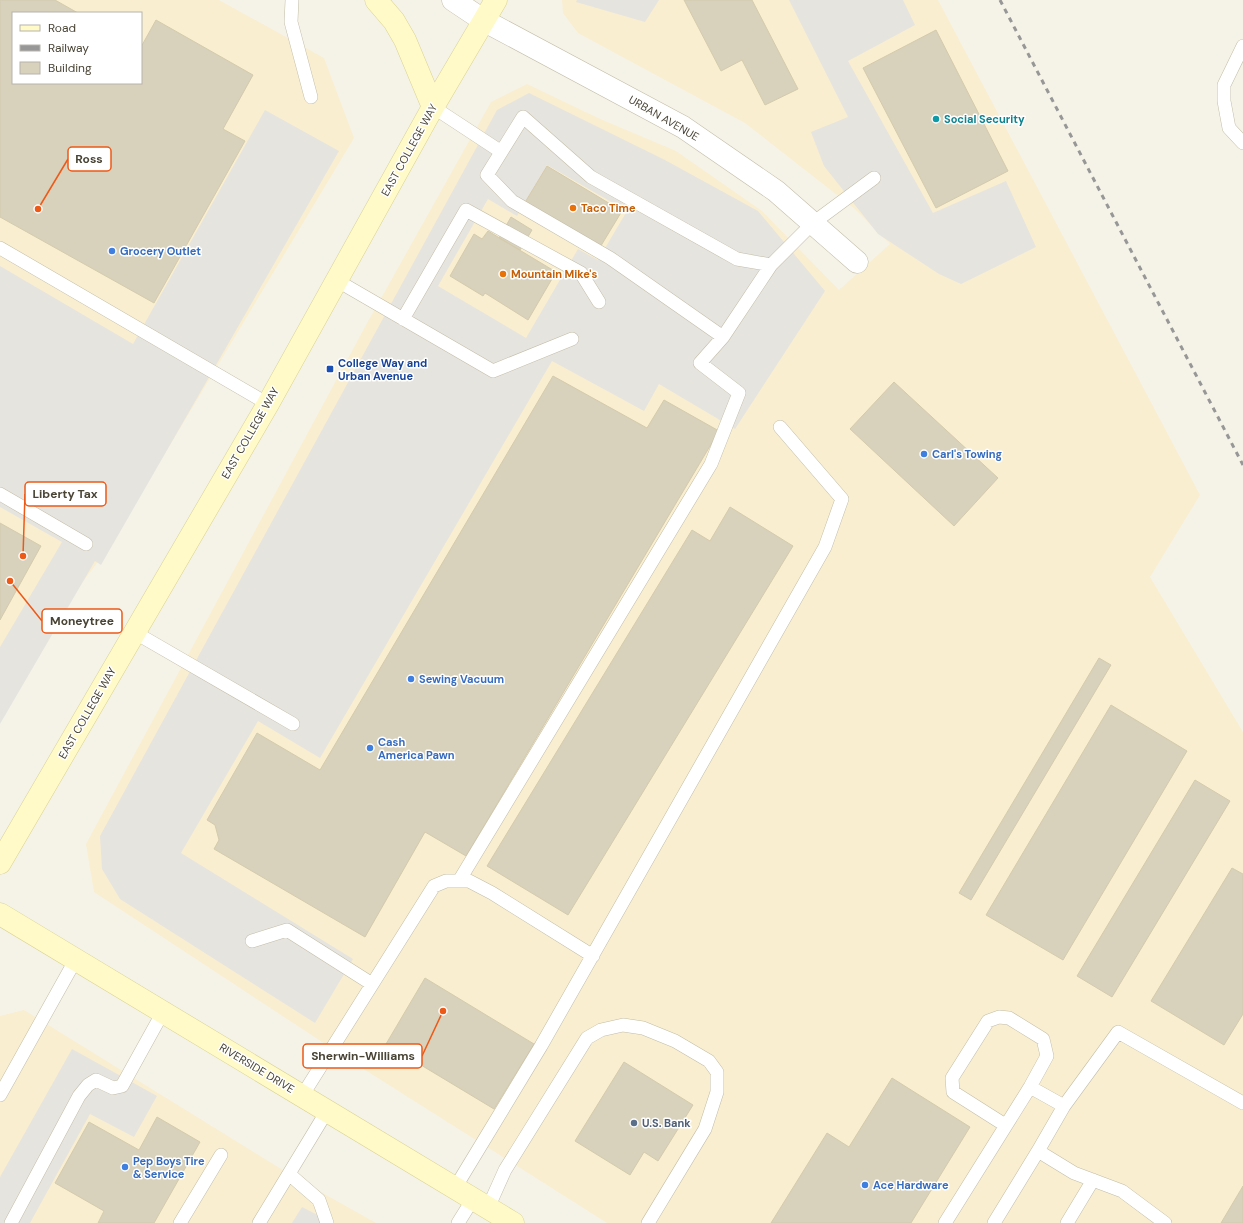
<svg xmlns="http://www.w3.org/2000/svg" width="1243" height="1223" font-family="'DM Sans',sans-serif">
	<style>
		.commercial { fill: #f9eed0; fill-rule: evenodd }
		.parking { fill: #e6e4df; fill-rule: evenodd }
		.building { fill: #d8d1bb; stroke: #d4cbad }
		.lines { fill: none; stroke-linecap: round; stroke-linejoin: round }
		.service-casing { stroke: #c2bda8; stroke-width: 14 }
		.minor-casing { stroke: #c2bda8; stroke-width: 23 }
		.secondary-casing { stroke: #d9d292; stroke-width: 23 }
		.service { stroke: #fff; stroke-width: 13 }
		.minor { stroke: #fff; stroke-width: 22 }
		.secondary { stroke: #fffac7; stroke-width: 22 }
		.rail { stroke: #979797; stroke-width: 3; stroke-dasharray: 5 5; stroke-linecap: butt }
		.culture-dot { fill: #0f9aa8; stroke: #fff; stroke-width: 1.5 }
		.food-dot { fill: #e8710a; stroke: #fff; stroke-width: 1.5 }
		.shop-dot { fill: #3f7fe0; stroke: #fff; stroke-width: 1.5 }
		.transit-dot { fill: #1a4fb4; stroke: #fff; stroke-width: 1.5 }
		.service-dot { fill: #5c6f8a; stroke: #fff; stroke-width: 1.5 }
		.labels { text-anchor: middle; stroke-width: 3; stroke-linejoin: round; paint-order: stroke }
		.street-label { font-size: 11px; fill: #494435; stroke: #fff }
		.culture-label { font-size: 11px; font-weight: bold; fill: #0d838f; stroke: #fff; text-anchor: start }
		.food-label { font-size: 11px; font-weight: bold; fill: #c56008; stroke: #fff; text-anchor: start }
		.shop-label { font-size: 11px; font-weight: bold; fill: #366cbe; stroke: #fff; text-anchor: start }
		.transit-label { font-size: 11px; font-weight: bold; fill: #164399; stroke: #fff; text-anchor: start }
		.service-label { font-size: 11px; font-weight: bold; fill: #4e5e75; stroke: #fff; text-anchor: start }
		.leader { fill: none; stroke: #ed5917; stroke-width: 1.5 }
		.callout-dot { fill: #ed5917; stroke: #fff; stroke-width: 1.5 }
		.callout { fill: #fff; stroke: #ed5917; stroke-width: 1.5 }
		.callout-label { font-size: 12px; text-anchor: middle; font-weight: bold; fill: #494435 }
	</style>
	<rect width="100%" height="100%" fill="#f5f3e7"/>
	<path class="commercial" d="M0,0H219L324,58L354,138L107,550L65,605L0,707ZM13,13H141V83H13Z
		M562,0H938L1200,495L1150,577L1243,732V1223H607L351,1061L94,892L86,844L366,325L491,102L527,84L598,118L676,151L762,211L839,290L890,244L855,209L745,123L578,33L563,13Z
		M24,1010L294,1177L376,1223H0V1016Z"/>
	<path class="parking" d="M577,0H659L645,22L576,2Z
		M789,0H903L915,25L848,61L933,213L1006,181L1036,247L961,284L939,274L878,234L824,166L811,132L848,117Z
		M529,93L665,160L758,211L825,291L735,429L659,384L644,411L552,361L320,758L258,721L181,853L353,959L315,1023L120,899L102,869L100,836L497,110ZM547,165L627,211L598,260L578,249L526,338L438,286L488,199L517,216Z
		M265,110L339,151L101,565L95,561L0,724V647L62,542L0,507V266L133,344Z
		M72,1049L157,1096L134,1137L90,1114L30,1223H0V1177Z
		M302,1207L333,1223H292Z"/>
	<path class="building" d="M0,0H55L78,13H13V83H141V47L156,20L253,75L223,129L245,141L154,303L0,217Z
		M684,0H752L798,89L765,105L742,60L721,71Z
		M936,30L1008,171L936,208L863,68Z
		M547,166L622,211L599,249L524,204Z
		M511,217L532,230L520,250L499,238Z
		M488,231L556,272L528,320L485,293L483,296L450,276L474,234L482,239Z
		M553,376L647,428L664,400L719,431L466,856L425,832L365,937L214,849L219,840L215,825L207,820L257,733L320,770Z
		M894,382L998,478L954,526L850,429Z
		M730,507L793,546L568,915L487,866L692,530L710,541Z
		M0,523L41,546L0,620Z
		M1099,658L1111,665L971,900L959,893Z
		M1111,705L1187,751L1063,960L986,915Z
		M1195,780L1230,801L1112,997L1077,976Z
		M1232,868L1243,874V1014L1224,1045L1151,1001Z
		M425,978L534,1044L494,1109L386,1044Z
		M624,1062L693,1105L658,1161L644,1152L630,1175L575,1141Z
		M892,1078L970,1127L911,1223H771L827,1133L849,1147Z
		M157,1117L200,1142L154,1223H98L104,1211L55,1183L89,1122L139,1150Z
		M1243,1186V1223H1221Z"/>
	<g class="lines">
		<g class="service-casing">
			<path id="service" d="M292,0L291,22L311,97
				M1243,46L1224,85V101L1229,128L1243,143
				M433,107L500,151
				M0,248L268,404
				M336,280L493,371L572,339
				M403,319L466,210L581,273L599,302
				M723,337L610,258L512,201L487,175L523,117L591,177L737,259L771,265
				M0,494L86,544
				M134,632L293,724
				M459,881L711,464L739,393L700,363L723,337L771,265L813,223L874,178
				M252,941L287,930L372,984
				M1030,1087L1064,1106
				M0,1095L76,959
				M302,1096L434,886L446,881H469L492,893L593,956
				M1038,1151L1074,1173L1122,1191L1165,1223
				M289,1174L319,1200L327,1223
				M455,1188L541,1046L825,547L842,499L780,427
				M488,1208L505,1170L587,1038L601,1030L623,1025L643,1028L675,1041L709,1061L717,1072V1092L705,1129L648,1223
				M11,1223L79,1096L88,1085L96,1080L113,1088L122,1086L163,1012
				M180,1223L221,1155
				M259,1223L327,1111
				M458,1223L473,1199
				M945,1223L1030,1087L1047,1056L1043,1039L1009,1018L999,1017L988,1021L952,1078L953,1092L1005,1125
				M994,1223L1038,1151L1064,1106L1118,1032L1243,1103
				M1067,1223L1093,1180"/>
		</g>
		<g class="minor-casing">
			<path id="minor" d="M453,0L483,20L683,127L776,191L857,262"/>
		</g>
		<g class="secondary-casing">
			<path id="secondary" d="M376,0L394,21L405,40L433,107
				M0,863L268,404L433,107L496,0
				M0,914L513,1223"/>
		</g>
		<use href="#service" class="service"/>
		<use href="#minor" class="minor"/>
		<use href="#secondary" class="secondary"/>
		<path class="rail" d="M1000,0L1243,465"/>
	</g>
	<circle class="culture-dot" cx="936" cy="119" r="4"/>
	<g class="food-dot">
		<circle cx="573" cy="208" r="4"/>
		<circle cx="503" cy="274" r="4"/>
	</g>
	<g class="shop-dot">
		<circle cx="112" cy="251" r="4"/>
		<circle cx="924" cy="454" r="4"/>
		<circle cx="411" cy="679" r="4"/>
		<circle cx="370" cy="748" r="4"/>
		<circle cx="125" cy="1167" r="4"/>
		<circle cx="865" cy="1185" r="4"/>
	</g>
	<rect class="transit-dot" x="326" y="365" width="8" height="8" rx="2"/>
	<circle class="service-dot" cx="634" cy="1123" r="4"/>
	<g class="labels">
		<g class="street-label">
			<text transform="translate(664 118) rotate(30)" y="4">URBAN AVENUE</text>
			<text transform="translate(409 150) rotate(-61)" y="4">EAST COLLEGE WAY</text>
			<text transform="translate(250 433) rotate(-60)" y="4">EAST COLLEGE WAY</text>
			<text transform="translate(87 713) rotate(-60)" y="4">EAST COLLEGE WAY</text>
			<text transform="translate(257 1068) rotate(31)" y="4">RIVERSIDE DRIVE</text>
		</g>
		<g class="culture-label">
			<text x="944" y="123">Social Security</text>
		</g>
		<g class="food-label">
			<text x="581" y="212">Taco Time</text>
			<text x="511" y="278">Mountain Mike's</text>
		</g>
		<g class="shop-label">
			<text x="120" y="255">Grocery Outlet</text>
			<text x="932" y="458">Carl's Towing</text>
			<text x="419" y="683">Sewing Vacuum</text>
			<text x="378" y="746">Cash<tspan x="378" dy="13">America Pawn</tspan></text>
			<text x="133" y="1165">Pep Boys Tire<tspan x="133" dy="13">&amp; Service</tspan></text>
			<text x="873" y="1189">Ace Hardware</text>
		</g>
		<g class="transit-label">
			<text x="338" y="367">College Way and<tspan x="338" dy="13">Urban Avenue</tspan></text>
		</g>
		<g class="service-label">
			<text x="642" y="1127">U.S. Bank</text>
		</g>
	</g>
	<path class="leader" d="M38 209L68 159M23 556L25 494M10 581L42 621M443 1011L422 1056"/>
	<g class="callout-dot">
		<circle cx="38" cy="209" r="4"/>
		<circle cx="23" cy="556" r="4"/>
		<circle cx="10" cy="581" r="4"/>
		<circle cx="443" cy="1011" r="4"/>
	</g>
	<g class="callout">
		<rect x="68" y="147" width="43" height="24" rx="4"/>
		<rect x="25" y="482" width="81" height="24" rx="4"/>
		<rect x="42" y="609" width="80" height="24" rx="4"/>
		<rect x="303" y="1044" width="119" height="24" rx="4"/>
	</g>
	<g class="callout-label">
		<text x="89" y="163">Ross</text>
		<text x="65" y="498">Liberty Tax</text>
		<text x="82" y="625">Moneytree</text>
		<text x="363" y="1060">Sherwin-Williams</text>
	</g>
	<rect x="12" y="12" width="130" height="72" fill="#ffffff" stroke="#b6b4ae"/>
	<rect x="20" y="25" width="20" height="6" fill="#fffac7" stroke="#b6b4ae"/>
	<text x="48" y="32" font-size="12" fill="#494435">Road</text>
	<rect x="20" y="45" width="20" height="6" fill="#979797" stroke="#b6b4ae"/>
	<text x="48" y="52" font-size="12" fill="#494435">Railway</text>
	<rect x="20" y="62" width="20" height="12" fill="#d8d1bb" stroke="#b6b4ae"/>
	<text x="48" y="72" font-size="12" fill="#494435">Building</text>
</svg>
